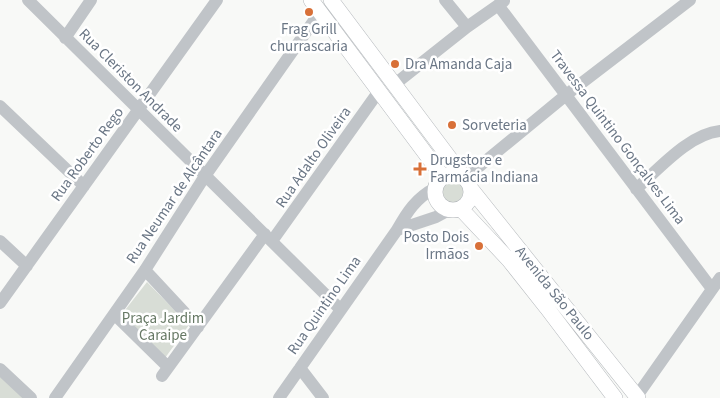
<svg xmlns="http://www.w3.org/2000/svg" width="720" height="398" font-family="'Source Sans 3',sans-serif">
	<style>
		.green { fill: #d8ddd6 }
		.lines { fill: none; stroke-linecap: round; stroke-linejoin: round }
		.major-casing { stroke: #b4b8bc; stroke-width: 16 }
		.minor { stroke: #c0c4c8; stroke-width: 12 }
		.major { stroke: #fff; stroke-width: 15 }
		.poi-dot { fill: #d87038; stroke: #fff; stroke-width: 2 }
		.labels { text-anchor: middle; stroke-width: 5; stroke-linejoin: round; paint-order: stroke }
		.poi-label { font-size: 15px; fill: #6a7685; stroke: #fff; text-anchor: start }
		.street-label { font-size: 15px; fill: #6a7685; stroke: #fff }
		.park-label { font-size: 15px; fill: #667864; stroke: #fff }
	</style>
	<rect width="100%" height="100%" fill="#f8f9f7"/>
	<path class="green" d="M437 192a16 16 0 1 1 32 0a16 16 0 1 1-32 0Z
		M147,282L189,325L165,358L122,314Z
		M0,375L23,398H0Z"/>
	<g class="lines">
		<g class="major-casing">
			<path id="major" d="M311,0L443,177
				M331,0L463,176
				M435 192a18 18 0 1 1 36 0a18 18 0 1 1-36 0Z
				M471,189L638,398
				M461,209L509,260L547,308L615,398"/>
		</g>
		<path class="minor" d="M28,0L340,309
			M445,0L467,27
			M498,5L712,289
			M65,38L91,0
			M395,84L467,27L504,1
			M0,106L84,186
			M465,178L566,95L690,0
			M636,189C659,169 689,134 720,131
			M397,230L436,217L449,210
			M0,241L27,266
			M272,241L379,91
			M145,270L198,327
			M0,303L217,0
			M114,314L168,367
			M300,368L323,398
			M0,369L31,398
			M162,376L265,234
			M637,396L720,278
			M55,398L145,270L205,176L320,12
			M279,398L397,230C407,212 416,198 435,188"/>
		<use href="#major" class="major"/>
	</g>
	<g class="poi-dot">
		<circle cx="309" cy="12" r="5"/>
		<circle cx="395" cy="64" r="5"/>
		<circle cx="452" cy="125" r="5"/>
		<path d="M417.5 161.5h5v5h5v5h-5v5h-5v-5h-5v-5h5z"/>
		<circle cx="479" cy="246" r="5"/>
	</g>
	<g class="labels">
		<g class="poi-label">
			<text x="309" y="34" text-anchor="middle">Frag Grill<tspan x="309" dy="17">churrascaria</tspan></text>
			<text x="405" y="69">Dra Amanda Caja</text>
			<text x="462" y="130">Sorveteria</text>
			<text x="430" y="165">Drugstore e<tspan x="430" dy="17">Farmácia Indiana</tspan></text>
			<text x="469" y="242" text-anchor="end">Posto Dois<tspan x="469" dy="17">Irmãos</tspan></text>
		</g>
		<g class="street-label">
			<text transform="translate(131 80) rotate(45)" y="5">Rua Cleriston Andrade</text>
			<text transform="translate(618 137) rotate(53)" y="5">Travessa Quintino Gonçalves Lima</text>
			<text transform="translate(87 154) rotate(-54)" y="5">Rua Roberto Rego</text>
			<text transform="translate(313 157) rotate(-55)" y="5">Rua Adalto Oliveira</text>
			<text transform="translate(174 196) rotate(-56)" y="5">Rua Neumar de Alcântara</text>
			<text transform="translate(555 293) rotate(51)" y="5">Avenida São Paulo</text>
			<text transform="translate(324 305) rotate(-55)" y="5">Rua Quintino Lima</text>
		</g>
		<g class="park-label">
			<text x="163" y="323">Praça Jardim<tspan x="163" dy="17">Caraipe</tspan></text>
		</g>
	</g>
</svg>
